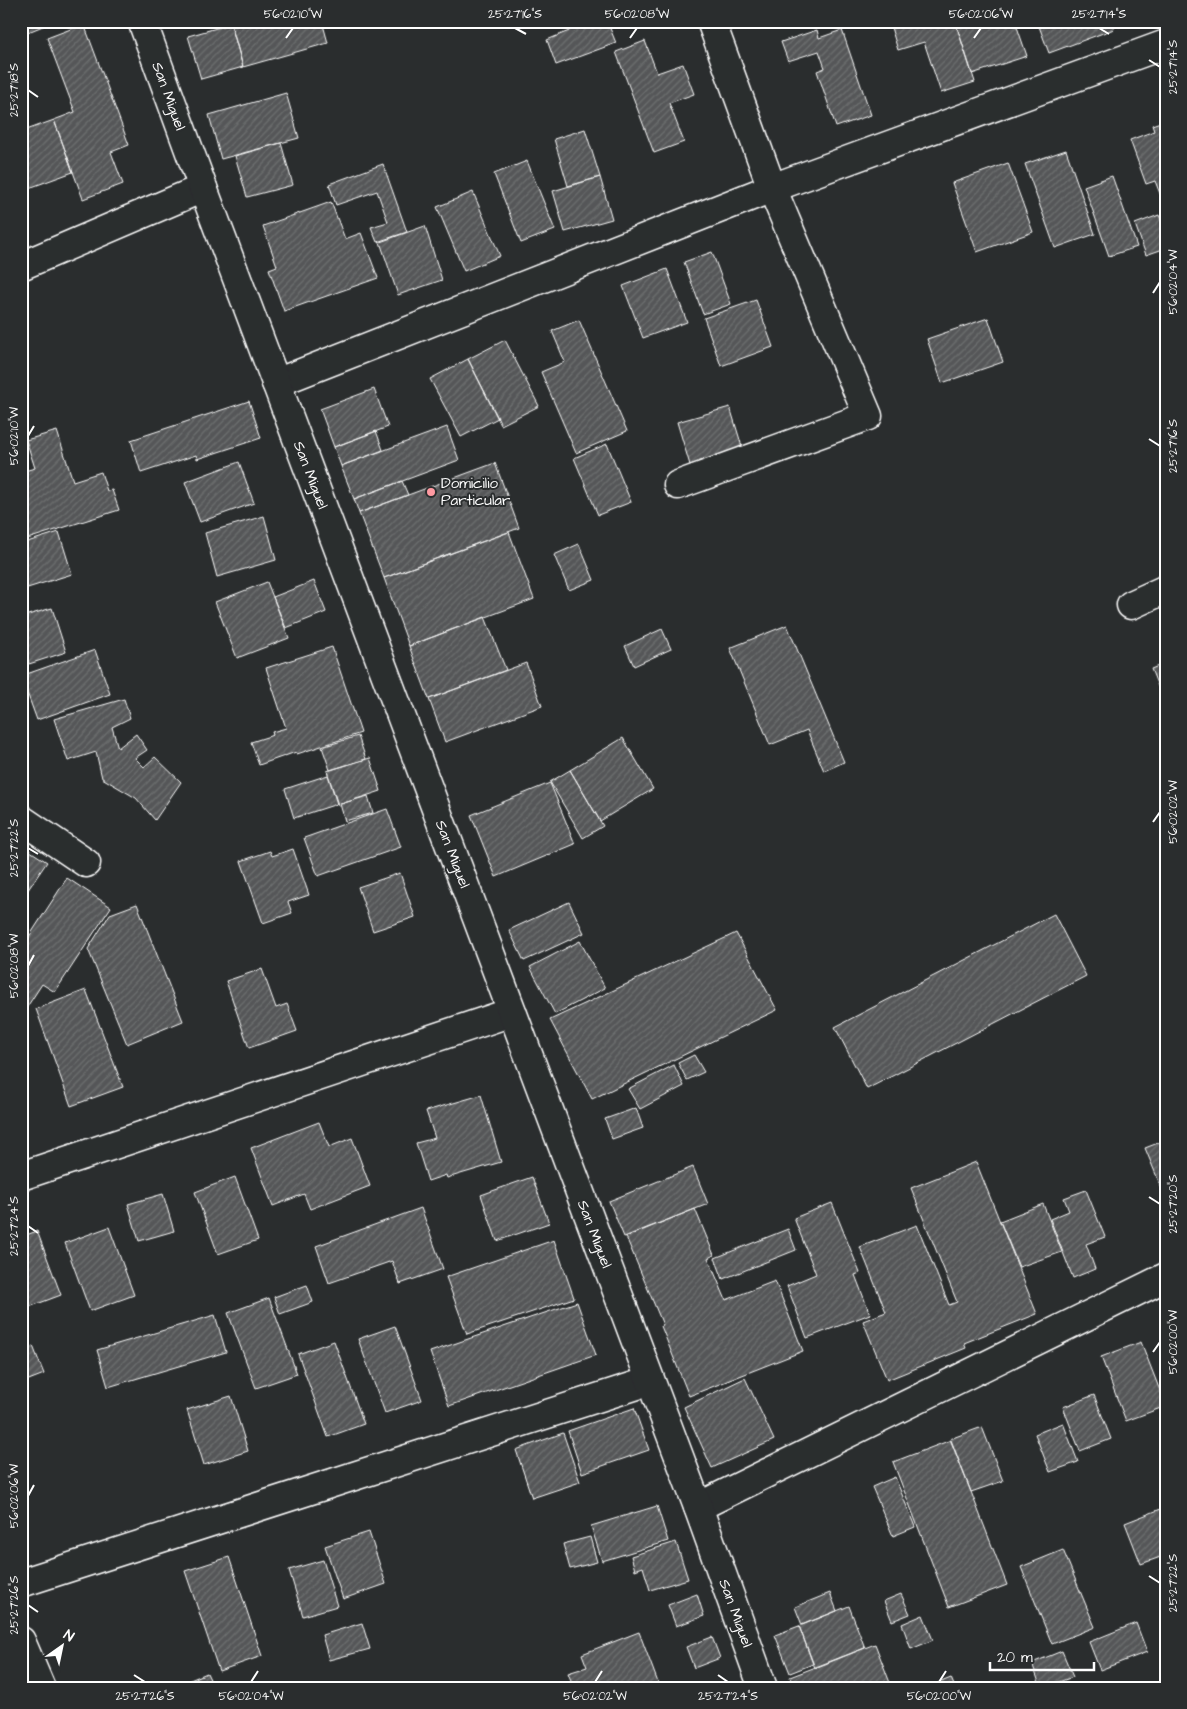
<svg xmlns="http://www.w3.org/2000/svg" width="1187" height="1709" font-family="'Architects Daughter',sans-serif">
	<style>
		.building { fill: url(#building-hatch); stroke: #fff }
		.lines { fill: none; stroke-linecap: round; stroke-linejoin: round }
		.minor-casing { stroke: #fff; stroke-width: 31 }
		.tertiary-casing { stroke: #fff; stroke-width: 31 }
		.minor { stroke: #2a2d2e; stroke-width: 28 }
		.tertiary { stroke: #2a2d2e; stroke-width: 28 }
		.ticks { fill: none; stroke: #fff; stroke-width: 2 }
		.poi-dot { fill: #ff9aa2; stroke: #2a2d2e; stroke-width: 2 }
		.labels { text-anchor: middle; stroke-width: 4; stroke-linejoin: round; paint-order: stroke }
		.street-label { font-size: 15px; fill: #fff; stroke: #2a2d2e }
		.poi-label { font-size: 15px; fill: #fff; stroke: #2a2d2e; text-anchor: start }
		.neatline { fill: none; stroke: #fff; stroke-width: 2 }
		.ticks-label { font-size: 12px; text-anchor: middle; fill: #fff }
	</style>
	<defs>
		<pattern id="building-hatch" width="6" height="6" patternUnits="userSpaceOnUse" patternTransform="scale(1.25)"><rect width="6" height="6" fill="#555758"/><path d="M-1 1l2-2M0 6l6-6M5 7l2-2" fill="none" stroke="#6e7071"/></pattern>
	</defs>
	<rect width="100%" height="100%" fill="#2a2d2e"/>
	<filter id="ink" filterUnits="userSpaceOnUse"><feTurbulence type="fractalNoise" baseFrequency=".02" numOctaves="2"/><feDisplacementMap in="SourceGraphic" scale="10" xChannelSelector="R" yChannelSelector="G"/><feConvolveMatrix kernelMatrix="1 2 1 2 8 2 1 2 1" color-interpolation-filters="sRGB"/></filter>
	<g filter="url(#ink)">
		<path class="building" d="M21,21H49L50,23L21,35Z
			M230,21H322L328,43L243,67Z
			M565,21H587L589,24L597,21H607L616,43L556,65L547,40L569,31Z
			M889,21H955L975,82L941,93L924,42L898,50Z
			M955,21H1015L1027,56L972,74Z
			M1037,21H1111L1114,29L1049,53Z
			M1117,21H1133L1119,27Z
			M84,24L129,145L111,152L123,184L83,199L54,120L75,112L47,38Z
			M231,24L243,67L201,79L188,36Z
			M817,30L819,38L842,30L871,115L836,127L817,71L825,68L819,51L788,61L781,42Z
			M645,41L657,73L683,64L694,94L669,103L684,142L654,153L616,52Z
			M286,93L299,138L221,159L209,115Z
			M54,120L73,172L29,188L21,168V132Z
			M1166,120V194L1161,196L1155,181L1146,184L1130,140L1154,131L1152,125Z
			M585,129L600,177L568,186L554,139Z
			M281,143L293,185L247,197L235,156Z
			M1066,150L1095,234L1055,248L1025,164Z
			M527,161L555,230L521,243L494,174Z
			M1008,163L1033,232L977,252L952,183Z
			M383,164L407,232L377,242L371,227L388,222L377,191L336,205L329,184Z
			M21,168L28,187L21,190Z
			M1112,176L1137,247L1109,256L1084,186Z
			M600,177L612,219L565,232L553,191Z
			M473,192L500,256L464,271L437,207Z
			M331,202L345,239L361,233L378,278L284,311L269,269L277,266L263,226Z
			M1159,215L1166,233V248L1146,255L1135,224Z
			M425,226L442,280L398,295L380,242Z
			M712,252L731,304L703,314L684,262Z
			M667,269L687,322L643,338L623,286Z
			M756,300L773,347L721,366L704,318Z
			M988,318L1003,362L942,383L927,339Z
			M579,320L627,431L576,453L541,372L565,362L552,331Z
			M505,340L539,406L501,425L468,359Z
			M468,359L498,418L461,437L430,379Z
			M374,389L388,427L334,447L320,409Z
			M249,401L261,438L197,459L196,455L141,473L131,440Z
			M730,407L743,450L690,465L677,422Z
			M447,427L459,460L354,499L341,466Z
			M57,431L73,481L101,472L107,491L112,490L119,510L21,541V472L35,468L26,440Z
			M376,431L383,450L341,466L334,447Z
			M607,444L631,502L598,515L574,458Z
			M239,462L254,503L200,522L185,482Z
			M495,463L519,528L384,578L359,513Z
			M402,481L408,495L359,513L354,499Z
			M264,516L276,560L217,577L205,533Z
			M59,532L72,574L21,590V544Z
			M509,532L534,599L409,646L384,578Z
			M579,544L594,580L569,590L554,555Z
			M314,581L326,612L286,628L273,597Z
			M267,582L289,638L237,658L215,602Z
			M52,608L66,652L29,664L21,638V617Z
			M485,617L506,670L429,699L409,646Z
			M787,625L844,762L824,771L807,730L770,745L730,648Z
			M662,629L671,649L634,666L625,646Z
			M332,647L361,733L297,754L296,752L259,765L251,742L273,735L272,732L286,728L266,668Z
			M95,650L110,694L37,720L21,676Z
			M526,663L542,706L445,742L429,699Z
			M1166,663V706L1151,669Z
			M124,699L130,718L112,727L118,748L136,734L147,750L135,758L144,767L155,757L181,782L155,820L136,798L102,778L96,752L68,761L54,719Z
			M358,736L366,759L330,770L322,747Z
			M623,738L653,789L600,821L570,770Z
			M370,758L381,791L338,805L327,771Z
			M570,770L603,826L583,838L550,782Z
			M328,775L337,804L294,818L285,789Z
			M550,783L575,844L496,877L471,815Z
			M368,796L373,813L345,821L340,804Z
			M387,809L401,847L318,876L304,838Z
			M21,845L47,862L21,900Z
			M293,849L309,895L288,902L292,913L263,923L241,861L270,851L272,856Z
			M400,873L415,917L373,931L358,887Z
			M67,878L111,907L55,992L42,984L21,1016V945L23,946Z
			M569,902L584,933L524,961L509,930Z
			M137,904L183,1021L127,1044L88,949L110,914Z
			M1054,914L1086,976L867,1089L835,1027Z
			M736,933L777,1010L592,1099L550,1020Z
			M580,941L605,988L555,1014L530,967Z
			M262,969L276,1008L287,1004L297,1031L249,1048L226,981Z
			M86,990L123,1087L71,1106L36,1009Z
			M694,1055L704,1072L687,1080L678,1063Z
			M674,1065L684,1086L640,1109L628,1089Z
			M481,1095L501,1162L447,1178L446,1175L428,1181L416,1143L435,1138L426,1111Z
			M636,1108L643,1128L612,1139L605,1119Z
			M319,1122L329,1147L352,1138L370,1186L310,1209L304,1194L273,1206L251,1148Z
			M1166,1140V1194H1164L1145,1148Z
			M976,1162L1037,1314L964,1343L966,1348L887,1380L863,1321L886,1312L860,1247L917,1225L949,1305L957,1302L911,1188Z
			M693,1167L708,1204L624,1237L609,1201Z
			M235,1177L258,1240L218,1254L195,1192Z
			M532,1177L549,1223L497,1241L481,1195Z
			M1086,1190L1105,1237L1086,1244L1095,1269L1073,1278L1050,1219L1069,1211L1064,1198Z
			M163,1194L174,1231L139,1241L128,1204Z
			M832,1203L860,1273L855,1275L870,1314L807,1338L787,1286L816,1274L794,1218Z
			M1043,1204L1062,1252L1019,1267L1000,1221Z
			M421,1208L443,1269L400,1284L392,1261L329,1283L316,1246Z
			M695,1209L714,1255L708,1258L726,1300L775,1281L803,1351L689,1396L661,1326L663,1325L626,1237Z
			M109,1227L134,1295L90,1311L65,1243Z
			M788,1229L796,1250L723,1279L715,1258Z
			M37,1231L61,1295L21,1310V1237Z
			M554,1240L574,1298L467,1334L446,1277Z
			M307,1285L313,1302L280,1314L274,1297Z
			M269,1298L297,1374L256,1388L228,1313Z
			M577,1302L596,1355L449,1406L430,1352Z
			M215,1315L226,1352L108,1387L97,1350Z
			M395,1326L422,1400L385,1413L358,1339Z
			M334,1341L364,1424L328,1437L298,1354Z
			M1141,1342L1166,1406L1126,1421L1101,1357Z
			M33,1346L44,1374L21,1383V1350Z
			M745,1378L774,1440L712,1468L684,1407Z
			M1094,1395L1111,1439L1080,1451L1063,1407Z
			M231,1396L248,1451L204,1465L187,1410Z
			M634,1408L649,1450L582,1473L568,1431Z
			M1063,1423L1078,1462L1050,1472L1035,1434Z
			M982,1427L1003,1481L971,1492L950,1439Z
			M563,1433L580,1482L532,1498L516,1450Z
			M951,1440L1007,1585L949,1607L893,1462Z
			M895,1477L915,1527L893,1536L872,1487Z
			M657,1506L668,1541L602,1561L591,1526Z
			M1166,1507V1555L1141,1564L1125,1523Z
			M369,1532L386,1584L343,1599L325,1546Z
			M590,1537L597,1562L570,1569L563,1544Z
			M676,1542L688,1579L650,1590L643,1567L635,1570L631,1556Z
			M1063,1550L1095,1627L1052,1644L1021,1567Z
			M229,1557L262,1656L219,1671L185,1571Z
			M323,1560L337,1606L303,1616L289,1570Z
			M830,1593L837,1611L802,1625L795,1607Z
			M697,1594L704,1616L676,1626L668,1605Z
			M901,1594L910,1614L892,1621L884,1601Z
			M849,1606L865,1648L815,1668L799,1626Z
			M923,1615L933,1640L911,1649L902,1624Z
			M362,1623L370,1649L329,1660L322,1635Z
			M1136,1623L1147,1652L1100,1670L1089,1642Z
			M799,1626L813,1664L790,1673L775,1635Z
			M639,1632L660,1688H574L568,1673L587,1667L582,1654Z
			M712,1637L720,1658L694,1668L686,1647Z
			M875,1644L892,1688H794L790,1677Z
			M1062,1651L1073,1677L1041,1688L1032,1663Z
			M207,1673L214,1688H171Z
			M951,1678L955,1688H926Z"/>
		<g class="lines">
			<g class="minor-casing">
				<path id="minor" d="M21,266L203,188
					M276,383L772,188L1166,44
					M678,485L868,416L772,188L711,21
					M1131,605L1166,589
					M21,819L86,863
					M21,1176L512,1012
					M698,1507L1166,1277
					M21,1583L650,1381
					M21,1641L41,1688"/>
			</g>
			<g class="tertiary-casing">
				<path id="tertiary" d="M142,21L203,188L698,1507L763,1688"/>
			</g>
			<use href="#minor" class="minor"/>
			<use href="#tertiary" class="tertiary"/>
		</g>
	</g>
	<path class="ticks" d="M515,28L526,34M1099,28L1109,34M286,38L293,28M630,38L637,28M974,38L981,28M1149,60L1160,67M28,90L38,97M1153,293L1160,282M28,436L34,426M1149,439L1160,446M1153,822L1160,812M28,848L38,854M28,966L34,955M1149,1197L1160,1204M28,1226L38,1233M1153,1352L1160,1342M28,1496L34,1485M1149,1576L1160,1583M28,1605L38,1612M134,1675L145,1682M718,1675L728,1682M251,1682L258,1671M595,1682L602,1671M939,1682L946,1671"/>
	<circle class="poi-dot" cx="431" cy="492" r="5"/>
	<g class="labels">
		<g class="street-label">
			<text transform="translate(169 96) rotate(70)" y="5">San Miguel</text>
			<text transform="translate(311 475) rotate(69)" y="5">San Miguel</text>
			<text transform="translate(453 854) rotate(69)" y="5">San Miguel</text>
			<text transform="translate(595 1234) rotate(69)" y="5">San Miguel</text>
			<text transform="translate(736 1613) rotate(70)" y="5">San Miguel</text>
		</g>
		<g class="poi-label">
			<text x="441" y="488">Domicilio<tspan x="441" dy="17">Particular</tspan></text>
		</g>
	</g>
	<rect width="1187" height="1709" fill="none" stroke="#2a2d2e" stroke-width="55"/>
	<g transform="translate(62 1646) rotate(33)" stroke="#2a2d2e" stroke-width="4" paint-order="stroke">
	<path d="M0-4L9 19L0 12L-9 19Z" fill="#ffffff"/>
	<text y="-8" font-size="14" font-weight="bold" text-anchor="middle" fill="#ffffff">N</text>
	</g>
	<path d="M990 1662v8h104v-8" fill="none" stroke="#ffffff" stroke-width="2.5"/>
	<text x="997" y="1662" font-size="15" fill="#ffffff" stroke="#2a2d2e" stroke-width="4" paint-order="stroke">20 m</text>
	<rect x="28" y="28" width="1132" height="1654" class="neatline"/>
	<g class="ticks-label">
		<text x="293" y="18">56°02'10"W</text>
		<text x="515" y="18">25°27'16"S</text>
		<text x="637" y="18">56°02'08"W</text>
		<text x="981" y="18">56°02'06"W</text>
		<text x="1099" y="18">25°27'14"S</text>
		<text transform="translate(1173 67) rotate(-90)" y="4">25°27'14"S</text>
		<text transform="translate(14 90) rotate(-90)" y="4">25°27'18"S</text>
		<text transform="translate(1173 282) rotate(-90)" y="4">56°02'04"W</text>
		<text transform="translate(14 436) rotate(-90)" y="4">56°02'10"W</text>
		<text transform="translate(1173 446) rotate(-90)" y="4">25°27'16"S</text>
		<text transform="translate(1173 812) rotate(-90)" y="4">56°02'02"W</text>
		<text transform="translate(14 848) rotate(-90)" y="4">25°27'22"S</text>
		<text transform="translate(14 966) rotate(-90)" y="4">56°02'08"W</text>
		<text transform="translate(1173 1204) rotate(-90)" y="4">25°27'20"S</text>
		<text transform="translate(14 1226) rotate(-90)" y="4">25°27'24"S</text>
		<text transform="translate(1173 1342) rotate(-90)" y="4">56°02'00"W</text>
		<text transform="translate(14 1496) rotate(-90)" y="4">56°02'06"W</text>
		<text transform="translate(1173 1583) rotate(-90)" y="4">25°27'22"S</text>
		<text transform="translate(14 1605) rotate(-90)" y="4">25°27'26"S</text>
		<text x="145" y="1700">25°27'26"S</text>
		<text x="251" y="1700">56°02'04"W</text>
		<text x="595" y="1700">56°02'02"W</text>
		<text x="728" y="1700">25°27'24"S</text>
		<text x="939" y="1700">56°02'00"W</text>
	</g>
</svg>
